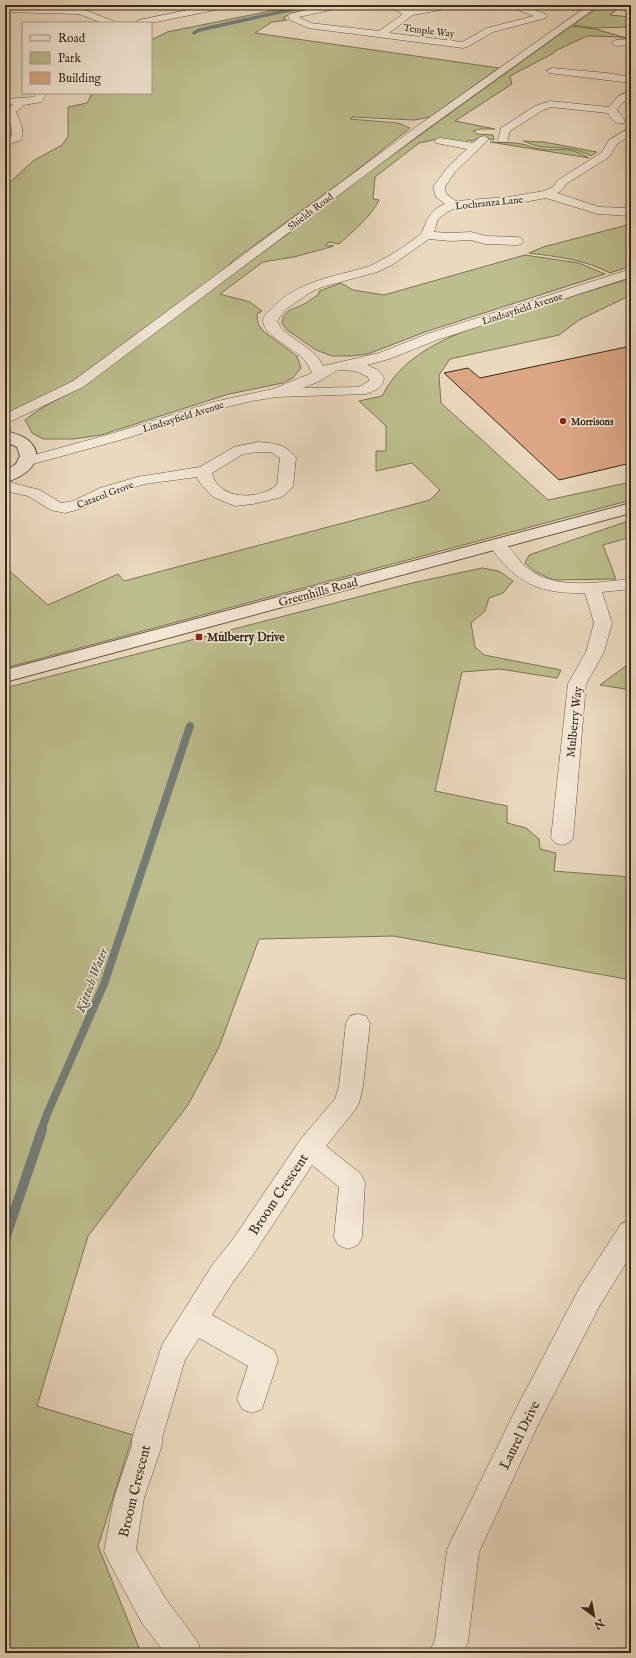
<svg xmlns="http://www.w3.org/2000/svg" width="636" height="1658" font-family="'IM FELL English',serif">
	<style>
		.green { fill: #bdbe8e; stroke: #7a7454 }
		.lines { fill: none; stroke-linecap: round; stroke-linejoin: round }
		.stream-far2 { stroke: #737f7a; stroke-width: 3.5 }
		.stream-far1 { stroke: #737f7a; stroke-width: 8 }
		.stream { stroke: #737f7a; stroke-width: 10 }
		.building { fill: #dda785; stroke: #372a19 }
		.minor-casing { stroke: #645642; stroke-width: 1 }
		.tertiary-casing { stroke: #645642; stroke-width: 2 }
		.minor { fill: #f2e6d5; fill-rule: evenodd }
		.tertiary { fill: #f2e6d5; fill-rule: evenodd }
		.poi-dot { fill: #8f2418; stroke: #f2e6d5; stroke-width: 1.5 }
		.labels { text-anchor: middle; stroke-width: 3.5; stroke-linejoin: round; paint-order: stroke }
		.far-street-label { font-size: 10px; fill: #372a19; stroke: #f2e6d5 }
		.far-poi-label { font-size: 10px; font-weight: bold; fill: #372a19; stroke: #f2e6d5; text-anchor: start }
		.street-label { font-size: 12px; fill: #372a19; stroke: #f2e6d5 }
		.poi-label { font-size: 12px; font-weight: bold; fill: #372a19; stroke: #f2e6d5; text-anchor: start }
		.water-label { font-size: 13px; font-style: italic; fill: #504e41; stroke: #f2e6d5 }
		.near-street-label { font-size: 14px; fill: #372a19; stroke: #f2e6d5 }
	</style>
	<rect width="100%" height="100%" fill="#ebd9bf"/>
	<filter id="stains"><feTurbulence type="fractalNoise" baseFrequency=".005" numOctaves="4"/><feColorMatrix values="0 0 0 0 .2 0 0 0 0 .09 0 0 0 0 .02 0 0 0 .5 -.17"/></filter>
	<radialGradient id="worn" r=".72"><stop offset=".6" stop-color="#630" stop-opacity="0"/><stop offset="1" stop-color="#630" stop-opacity=".3"/></radialGradient>
	<path class="green" d="M300,5H331L288,15L283,18L287,20L272,22L255,33L499,68L430,117L414,120L352,117L350,119L398,123L410,128L344,180L235,259L226,268L66,386L5,414V187L33,161L62,145L68,137V107L87,103L92,93H151V40L167,32Z
		M602,5H623L610,15L631,17V27L594,28L573,25Z
		M571,26L595,29L630,39L618,37L587,36L555,51L554,53L510,76L512,84L455,121L495,129H480L473,131L477,134L493,135L494,140L481,137L472,141L468,140L465,143L438,139L419,143L375,177L373,199L379,200C370,218 353,231 339,244L329,242L325,245L334,246L294,257L263,262L220,294L250,302L262,311L257,314L258,324L263,331L297,356L301,368L293,378L283,383L229,394L101,435L73,439H43L32,433L25,420C41,407 58,399 76,390L289,233L369,172Z
		M523,141L544,142L597,152L591,156C575,147 560,148 541,147C535,146 529,143 523,141Z
		M490,142C500,143 512,142 522,144C528,145 533,148 540,149C561,151 569,146 589,158Z
		M631,224V266L610,273C583,259 559,257 529,253L543,247Z
		M525,255L579,263L605,274L425,332L368,354L351,356H332L316,350L287,330L282,323C284,309 292,310 302,305C308,302 313,298 319,294V291L341,283L353,290L384,295Z
		M631,278V295L579,320L559,335L450,359L439,375L441,403L548,500L631,482V500L5,668V567L48,605L118,574L124,581L430,500L440,490L412,463L376,471V451H386V426L359,401L382,396C409,341 482,325 535,308C567,298 599,288 631,278Z
		M631,520V537L603,545L616,579L553,580L534,571L525,563L529,555Z
		M482,568L499,571L513,581L503,593L489,598L485,611L471,623L475,647L484,655L561,670L557,678L500,669L462,672L435,791L507,806V823L526,828L539,839L540,849L556,853L554,871L631,877V980L394,936L259,939L219,1047L188,1105L88,1236L37,1406L133,1435L98,1546L141,1653H5V688L412,583Z
		M629,637H631V690L600,685L631,662Z"/>
	<g class="lines">
		<path class="stream-far2" d="M194,33L199,30L312,5"/>
		<path class="stream-far1" d="M41,1131L47,1114L104,984L190,726"/>
		<path class="stream" d="M5,1239L42,1130"/>
	</g>
	<path class="building" d="M631,346V463L559,480L444,373L468,368L480,378Z"/>
	<g class="lines">
		<g class="minor-casing">
			<path id="minor" d="M212,5H229L225,8L151,23H134L139,20Z
				M329,5H345L344,7L299,17L310,23L379,31L403,14L385,5H397L411,10L437,5H455L451,8L413,15L389,33L462,42L487,28L534,16L509,7L508,5H520L546,14L547,16L546,18L493,32L469,46L463,48L308,28L290,20L288,16L289,14Z
				M589,5H599L424,131L83,387L5,424V414L73,381L416,127Z
				M5,6L80,8L113,21L115,23H102L79,14L5,12Z
				M631,39V45L616,46L611,43L616,40Z
				M552,68L607,73L631,77V83L549,73L547,71Z
				M631,91V98L623,102L617,110L625,121L624,123C615,125 612,120 608,113L551,107L543,110L510,131L507,142H499L498,140L501,128L535,106L550,101L609,107L618,96Z
				M37,93H47L41,102L24,105L16,112C20,121 25,132 21,140L5,146V139L12,136L11,123L6,112L13,104L5,103V99L34,97Z
				M631,127V135L617,144L609,157L566,184L561,191L557,193L599,207L631,208V216L598,214L546,198L508,205L456,208L447,212L438,219L434,232L450,233L471,232L486,236L517,237L521,238L523,241L521,244L517,245L485,244L471,240L450,241L429,239L392,265L377,272L322,287L309,293L285,310L277,321C283,338 314,345 323,366L379,353L427,334L631,269V277L437,340L389,359L367,365L378,370L384,378C383,388 374,391 366,394L276,397L252,401L222,408L124,439L33,464L28,466L23,464L20,461L23,458L114,433L213,402L273,389L312,373C309,366 306,361 301,356C291,347 264,335 263,321C263,316 268,312 271,309C297,281 333,277 367,267C377,264 416,240 421,233C423,231 424,227 425,225C428,215 435,208 445,204L436,197L433,187L447,168L467,149L436,143L435,141L436,139L440,138L473,143L480,137L484,136L489,139L455,172L445,187L446,194L456,201L508,197L544,191L553,187L558,180L601,153L609,140ZM338,370L356,371L368,377L369,381L359,387L303,388L320,381Z
				M258,442C274,443 286,444 296,458L293,486L291,489L282,497L253,504L235,506L213,497L200,483L197,477L145,484L112,494L84,508L65,513L51,510L28,496L5,491V481L40,490L61,503L73,501L100,488L137,477L200,467L234,447ZM258,452H271L280,458L277,485C259,500 219,501 212,473L243,454Z
				M497,540C510,543 516,559 526,567C553,591 598,582 631,579V589L602,592L612,623L604,652L586,684L573,838L569,843L562,845L555,843L551,838L568,684L586,652L594,623L585,593C539,594 515,583 489,545L491,541Z
				M358,1014L366,1016L370,1023L363,1086L359,1103L355,1110L326,1146L361,1174L365,1182L362,1237L358,1245L348,1249L338,1245L334,1237L339,1187L312,1165L253,1255L233,1282L212,1315L274,1350L278,1360L262,1409L252,1413L242,1409L237,1399L248,1366L199,1338L185,1360L162,1438V1445L144,1498L136,1549L166,1599L197,1641L202,1653H165L142,1623L109,1562L104,1551L114,1498L132,1445V1438L162,1345L213,1264L233,1239L300,1140L335,1099L339,1086L346,1023L350,1016Z
				M631,1220V1255L600,1305L538,1425L479,1552L468,1642L463,1653H429L435,1640L447,1550L452,1539L518,1405L580,1287L621,1224Z"/>
		</g>
		<g class="tertiary-casing">
			<path id="tertiary" d="M5,431C13,433 22,435 29,441C49,460 23,478 5,482V471L16,464L20,456L17,447L5,441Z
				M631,503V513L5,682V670Z"/>
		</g>
		<use href="#minor" class="minor"/>
		<use href="#tertiary" class="tertiary"/>
	</g>
	<g class="poi-dot">
		<circle cx="563" cy="421" r="4"/>
		<rect x="195" y="633" width="8" height="8" rx="2"/>
	</g>
	<g class="labels">
		<g class="far-street-label">
			<text transform="translate(429 30) rotate(7)" y="4">Temple Way</text>
			<text transform="translate(489 202) rotate(-6)" y="4">Lochranza Lane</text>
			<text transform="translate(310 211) rotate(-37)" y="4">Shields Road</text>
			<text transform="translate(522 308) rotate(-18)" y="4">Lindsayfield Avenue</text>
			<text transform="translate(183 416) rotate(-17)" y="4">Lindsayfield Avenue</text>
			<text transform="translate(105 494) rotate(-21)" y="4">Catacol Grove</text>
		</g>
		<g class="far-poi-label">
			<text x="571" y="425">Morrisons</text>
		</g>
		<g class="street-label">
			<text transform="translate(318 592) rotate(-15)" y="4">Greenhills Road</text>
			<text transform="translate(574 722) rotate(-84)" y="4">Mulberry Way</text>
		</g>
		<g class="poi-label">
			<text x="207" y="641">Mulberry Drive</text>
		</g>
		<g class="water-label">
			<text transform="translate(91 980) rotate(-69)" y="5">Kittoch Water</text>
		</g>
		<g class="near-street-label">
			<text transform="translate(278 1194) rotate(-56)" y="5">Broom Crescent</text>
			<text transform="translate(519 1435) rotate(-64)" y="5">Laurel Drive</text>
			<text transform="translate(134 1491) rotate(-76)" y="5">Broom Crescent</text>
		</g>
	</g>
	<rect width="636" height="1658" fill="none" stroke="#ebd9bf" stroke-width="20"/>
	<rect x="6" y="6" width="624" height="1646" fill="none" stroke="#372a19" stroke-width="2"/>
	<rect x="10" y="10" width="616" height="1638" fill="none" stroke="#372a19"/>
	<rect x="22" y="22" width="130" height="72" fill="#f2e6d5" stroke="#a79b8a"/>
	<rect x="30" y="35" width="20" height="6" fill="#f2e6d5" stroke="#a79b8a"/>
	<text x="58" y="42" font-size="12" fill="#372a19">Road</text>
	<rect x="30" y="52" width="20" height="12" fill="#bdbe8e" stroke="#a79b8a"/>
	<text x="58" y="62" font-size="12" fill="#372a19">Park</text>
	<rect x="30" y="72" width="20" height="12" fill="#dda785" stroke="#a79b8a"/>
	<text x="58" y="82" font-size="12" fill="#372a19">Building</text>
	<g transform="translate(594 1616) rotate(148)" stroke="#f2e6d5" stroke-width="3" paint-order="stroke">
	<path d="M0-3L7 15L0 10L-7 15Z" fill="#372a19"/>
	<text y="-6" font-size="11" font-weight="bold" text-anchor="middle" fill="#372a19">N</text>
	</g>
	<rect width="100%" height="100%" filter="url(#stains)"/>
	<rect width="100%" height="100%" fill="url(#worn)"/>
</svg>
